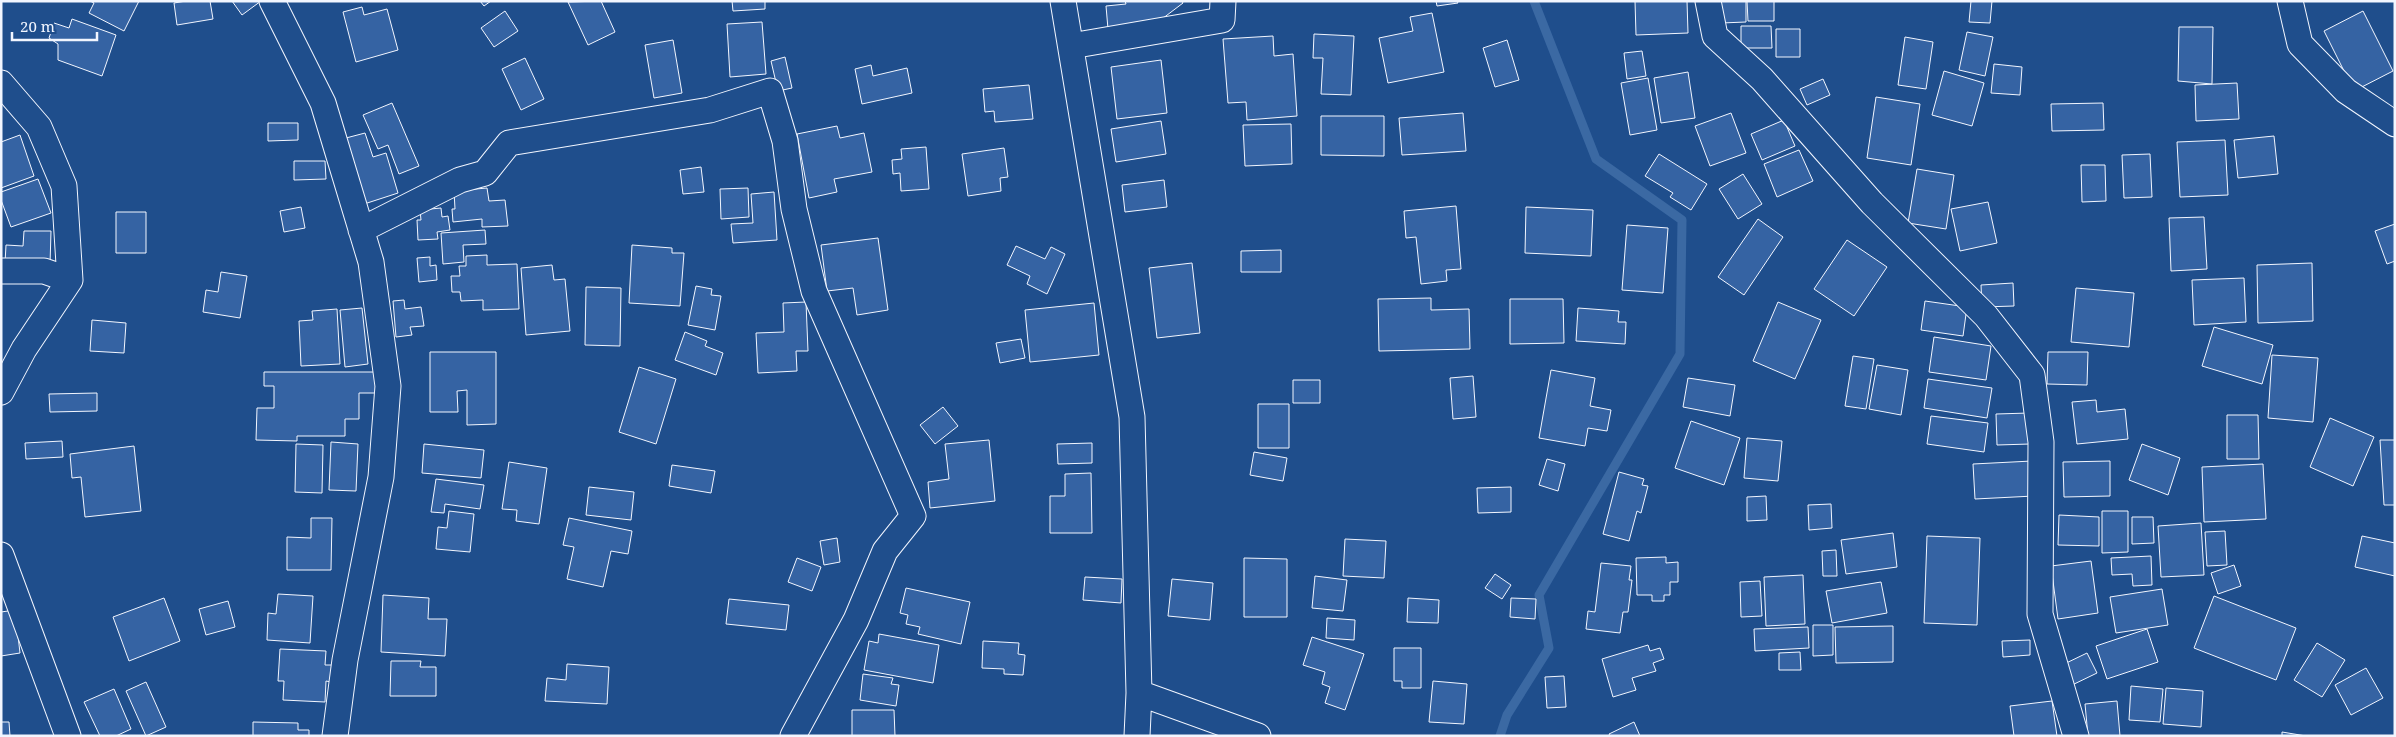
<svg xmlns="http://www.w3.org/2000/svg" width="2396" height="737" font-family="'Noto Serif',serif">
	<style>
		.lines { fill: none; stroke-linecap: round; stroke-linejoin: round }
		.stream { stroke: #3b69a3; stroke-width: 9 }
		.building { fill: #3563a3; stroke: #f2f6ff }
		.minor-casing { stroke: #f2f6ff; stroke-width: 27 }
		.minor { stroke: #1f4e8c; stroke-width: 25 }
	</style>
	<rect width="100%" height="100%" fill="#1f4e8c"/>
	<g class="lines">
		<path class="stream" d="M1500,736L1507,715L1549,648L1539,595L1680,354L1682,220L1596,159L1534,1"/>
	</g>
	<path class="building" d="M90,1H139L124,31L89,13L94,3Z
		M186,1H210L213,19L177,25L174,3Z
		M232,1H261L242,15Z
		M480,1H491L484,6Z
		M601,1L615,32L588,45L568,2Z
		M732,1H765V9L733,11Z
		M1125,1H1182L1183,3L1154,25L1108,29L1106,6L1126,4Z
		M1436,1H1457L1458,3L1437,6Z
		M1635,1H1687L1688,33L1636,35Z
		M1720,1H1746V22L1721,23Z
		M1747,1H1774V21H1748Z
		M1971,1H1992L1990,23L1969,22Z
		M362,7L364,15L387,9L398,50L356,62L343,12Z
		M505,11L518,31L494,47L481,28Z
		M2363,11L2393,71L2354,91L2324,31Z
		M1432,13L1444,72L1388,83L1379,38L1413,31L1410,17Z
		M72,19L116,35L102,76L58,60V44L49,38L54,23L69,28Z
		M762,22L766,74L730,77L727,24Z
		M1741,26H1771L1772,48H1741Z
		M2179,27H2213L2212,84L2178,81Z
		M1776,29H1800V57H1776Z
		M1967,32L1993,37L1985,76L1959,70Z
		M1314,34L1354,36L1351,95L1321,94L1323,58H1313Z
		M1273,36L1274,56L1293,54L1297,116L1247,120L1246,102L1228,103L1223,39Z
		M1905,37L1933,42L1926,89L1898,85Z
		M673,40L682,93L654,98L645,45Z
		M1507,40L1519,80L1495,87L1483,48Z
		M1642,51L1646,76L1627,79L1624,53Z
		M785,57L792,88L778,91L771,61Z
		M525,58L544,99L521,110L502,69Z
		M1161,60L1167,113L1117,119L1111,67Z
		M1994,64L2022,67L2020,95L1991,93Z
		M871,65L873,76L907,68L912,93L862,104L855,69Z
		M1944,71L1984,83L1972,126L1932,115Z
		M1688,72L1695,118L1661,123L1654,78Z
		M1648,78L1657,130L1630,135L1621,83Z
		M1823,79L1830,95L1807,105L1800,89Z
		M2237,83L2239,119L2196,121L2195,85Z
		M1029,85L1033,119L995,122L994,111L985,112L983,89Z
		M1876,97L1920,104L1911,165L1867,158Z
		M392,103L419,166L399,174L388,145L378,149L363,115Z
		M2103,103L2104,130L2052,131L2051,104Z
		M1463,113L1466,151L1402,155L1399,118Z
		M1731,113L1746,153L1710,166L1695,126Z
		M1321,116H1384V156L1321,155Z
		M1784,120L1795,146L1762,160L1751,134Z
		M1161,121L1166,154L1116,162L1111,129Z
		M268,123H298V140L268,141Z
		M1291,124L1292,164L1245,166L1243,125Z
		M837,126L840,138L864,133L872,172L834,179L837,192L809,198L797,134Z
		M365,133L373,157L386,153L398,193L358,206L346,138Z
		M20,135L34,176L1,188V142Z
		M2274,136L2278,174L2238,178L2234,140Z
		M2225,140L2228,195L2180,197L2177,142Z
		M926,147L929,189L901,191L900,173L893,174L892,160L902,159L901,149Z
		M1004,148L1008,177L1000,178L1001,191L968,196L962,154Z
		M1799,150L1813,181L1777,197L1764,164Z
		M1659,154L1707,184L1691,210L1670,197L1673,193L1645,176Z
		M2150,154L2152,197L2124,198L2122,155Z
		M294,161H325L326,179L294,180Z
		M2081,165H2105L2106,201L2082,202Z
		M701,167L704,192L683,194L680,170Z
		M1917,169L1954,175L1946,229L1908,223Z
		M1743,174L1762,204L1738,219L1719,189Z
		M38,179L51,213L11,227L1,200V192Z
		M1164,180L1167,207L1125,212L1122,185Z
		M487,188L489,201L505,200L508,226L482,227V219L453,222L452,209H455L454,191Z
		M748,188L749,217L721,219L720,189Z
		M774,192L777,240L733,243L731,224L753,223L751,194Z
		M1988,202L1997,243L1960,251L1951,209Z
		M1456,206L1461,269L1446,270L1447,281L1421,284L1416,237L1406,238L1404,211Z
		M301,207L305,228L284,232L280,211Z
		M1526,207L1593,210L1591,256L1525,253Z
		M441,208L442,217L448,216L450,230L437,232L438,239L418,240L417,220H421L420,210Z
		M116,212H146V253H116Z
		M2204,217L2207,269L2171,271L2169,218Z
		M1758,219L1783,237L1744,295L1718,277Z
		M2395,224V261L2387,264L2375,231Z
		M1627,225L1668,228L1663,293L1622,290Z
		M485,230L486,244L463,245L464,262L443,264L441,233Z
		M24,231H51L50,265L5,263L6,245L23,246Z
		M878,238L888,310L857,315L853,288L827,291L821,245Z
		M1847,240L1887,267L1854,316L1814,289Z
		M632,245L672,248V253H684L680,306L629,303Z
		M1016,246L1045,259L1051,247L1065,254L1047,294L1027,284L1030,276L1007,265Z
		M1281,250V272H1241V251Z
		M487,255V265L517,264L519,309L483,310V300L461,301L460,292H452L451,276H460L459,266H466V256Z
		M430,257V266L436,265L437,280L419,282L417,258Z
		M1192,263L1200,333L1157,338L1149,268Z
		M2312,263L2313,321L2258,323L2257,265Z
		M552,265L554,280L565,279L570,331L526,335L521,268Z
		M221,272L247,276L240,318L203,312L206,290L218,292Z
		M2244,278L2246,322L2194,325L2192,280Z
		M2013,283L2014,306L1982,307L1981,285Z
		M696,286L712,289L711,295L721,296L715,330L688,325Z
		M586,287L621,288L620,346L585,345Z
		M2076,288L2134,293L2129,347L2071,342Z
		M1431,298V310L1469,309L1470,349L1379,351L1378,299Z
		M1510,299H1563L1564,343L1510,344Z
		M404,300L405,309L421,307L424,326L410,327L412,335L396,337L393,301Z
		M1925,301L1967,307L1963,336L1921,330Z
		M806,302L808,351H796L797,371L758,373L756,333L784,332L783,303Z
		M1778,302L1821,320L1795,379L1753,361Z
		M1094,303L1099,355L1030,362L1025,310Z
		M362,308L368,364L345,367L340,310Z
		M1578,308L1619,311L1618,322H1626L1625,344L1576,341Z
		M337,309L340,364L301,366L299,321L313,320L312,311Z
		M92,320L126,323L124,353L90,351Z
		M2214,327L2273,345L2262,384L2202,366Z
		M685,332L707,341L705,346L723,353L716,375L675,360Z
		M1934,337L1991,346L1986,380L1929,372Z
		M1021,339L1025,358L1000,363L996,343Z
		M430,352H496V424L467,425V390L457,391L458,412H430Z
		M2048,352H2088L2087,385L2047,384Z
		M2272,355L2318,358L2313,422L2268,418Z
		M1853,356L1874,359L1866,409L1845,406Z
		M1877,365L1908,370L1901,415L1869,409Z
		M639,367L676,379L656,444L619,432Z
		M1551,370L1595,378L1590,406L1611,410L1607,431L1588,428L1585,446L1539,438Z
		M264,372H376V393H359V419H345V436H297V441L256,440L257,408H274V386H264Z
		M1473,376L1476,417L1453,419L1450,378Z
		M1688,378L1735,385L1730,416L1683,407Z
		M1928,379L1992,388L1987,418L1924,408Z
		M1293,380H1320V403H1293Z
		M97,393V411L50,412L49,394Z
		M2096,400L2097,412L2125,409L2128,439L2077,444L2072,402Z
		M1258,404H1289V448H1258Z
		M943,407L958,426L935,444L920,425Z
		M2029,413L2030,444L1997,445L1996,414Z
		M2227,415H2258L2259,459H2227Z
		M1931,416L1988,423L1984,452L1927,444Z
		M2330,418L2374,437L2353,486L2310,467Z
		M1691,421L1740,438L1724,485L1675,468Z
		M1747,438L1782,441L1778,481L1744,478Z
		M989,440L995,501L930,508L928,482L949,479L945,444Z
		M2380,440H2395V505H2384Z
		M62,441L63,457L26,459L25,443Z
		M331,442L358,444L356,491L329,490Z
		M1092,443V463L1058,464L1057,444Z
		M296,444L323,445L322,493L295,492Z
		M424,444L484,450L481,478L422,473Z
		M2142,444L2180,458L2168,495L2129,480Z
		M134,446L141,511L85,517L81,477L72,478L70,454Z
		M1254,452L1287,458L1283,481L1250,475Z
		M1547,459L1565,464L1558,491L1539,485Z
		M2032,461L2034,496L1975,499L1973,464Z
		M2110,461V496L2064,497L2063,462Z
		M509,462L547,468L539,524L516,521L517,510L502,509Z
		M2263,464L2266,519L2204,522L2202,467Z
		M672,465L715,471L711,493L669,486Z
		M1619,472L1644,479L1642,485L1648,486L1641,513L1637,511L1629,541L1603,534Z
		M1091,473L1092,533H1050V496H1065V474Z
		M436,479L484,485L480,509L445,504L444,513L431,512Z
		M589,487L634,492L631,520L586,515Z
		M1511,487V512L1478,513L1477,488Z
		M1766,496L1767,520L1747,521V497Z
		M1831,504L1832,528L1809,530L1808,505Z
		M449,511L474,514L470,552L436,549L438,527L447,528Z
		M2102,511H2128V552L2102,553Z
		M2059,515L2099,517V546L2058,545Z
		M2132,517H2153L2154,543L2132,544Z
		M311,518H332L331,570H287V537L311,538Z
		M569,518L632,531L628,554L611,551L603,587L567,579L574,547L563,545Z
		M2201,523L2204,575L2161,577L2158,526Z
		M2225,531L2227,565L2207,566L2205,532Z
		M1893,533L1897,567L1846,574L1841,540Z
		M1927,536L1980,538L1977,625L1924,623Z
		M2362,536L2395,543V576L2355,567Z
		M837,538L840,562L824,565L820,541Z
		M1345,539L1386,541L1384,578L1343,576Z
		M1836,550L1837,576H1823L1822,551Z
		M2151,556L2152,585L2133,586L2132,574L2112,575L2111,558Z
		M1666,557V563L1678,562V582H1670V595H1664V601H1652V595H1637L1636,558Z
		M797,558L821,567L812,591L788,582Z
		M1244,558L1287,559V617H1244Z
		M2091,561L2098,613L2058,619L2051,566Z
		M1601,563L1631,566L1629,580H1632L1628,612H1623L1620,633L1586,629L1588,611L1595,612Z
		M2234,565L2241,586L2218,594L2211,573Z
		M1495,574L1511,585L1502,599L1485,588Z
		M1803,575L1805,624L1766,626L1764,577Z
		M1315,576L1347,580L1343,611L1312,608Z
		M1085,577L1122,579L1121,603L1083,600Z
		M1172,579L1213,583L1210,620L1168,616Z
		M1760,581L1762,616L1741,617L1740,582Z
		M1881,582L1887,613L1832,623L1826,591Z
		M906,588L970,602L961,644L918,634L920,627L906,624L908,615L900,613Z
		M2162,589L2168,625L2116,633L2110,597Z
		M278,594L313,596L310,643L267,640L268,613L276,614Z
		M383,595L429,598L428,619H447L445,656L381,652Z
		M2214,596L2296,628L2276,680L2194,648Z
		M164,598L180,641L129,661L113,617Z
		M1408,598L1439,600L1438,623L1407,622Z
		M1511,598L1536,599L1535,619L1510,617Z
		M729,599L789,605L786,630L726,624Z
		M228,601L235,627L206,635L199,609Z
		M15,610L20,653L1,656V612Z
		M1327,618L1355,620L1354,640L1326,638Z
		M1813,625H1833V655L1813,656Z
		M1893,626V662L1836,663L1835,627Z
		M1808,627L1809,648L1755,651L1754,629Z
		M2147,629L2158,662L2107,679L2096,646Z
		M879,634L939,645L933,683L864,670L869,641L878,643Z
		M1312,637L1364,654L1345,710L1325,703L1330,687L1322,684L1325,672L1303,665Z
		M2030,640V655L2003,657L2002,641Z
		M983,641L1019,643L1018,654L1025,655L1023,675L1004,674V669L982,668Z
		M2317,643L2345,660L2322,697L2294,680Z
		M1648,645L1650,651L1660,648L1664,659L1653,663L1656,671L1632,678L1636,690L1613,697L1602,659Z
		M1394,648H1421V688H1402V681H1394Z
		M280,649L326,651L325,665H332L331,682L326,681L325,702L283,700L284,681H278Z
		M1800,652L1801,670H1779V653Z
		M2087,653L2097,673L2068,687L2058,667Z
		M391,661H421L420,667H436V696H390Z
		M567,664L609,667L607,704L545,701L547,678L566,680Z
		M2366,668L2383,698L2351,715L2335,685Z
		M863,674L893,678L891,684L899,685L896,706L860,700Z
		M1564,676L1566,707L1547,708L1545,677Z
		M1433,681L1467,684L1464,724L1429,722Z
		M146,682L166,727L146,736L126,691Z
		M2131,686L2163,689L2160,722L2129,720Z
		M2166,688L2203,691L2201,727L2163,724Z
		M114,689L131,729L116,736H100L84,702Z
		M2052,701L2057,736H2014L2010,706Z
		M2117,701L2120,736H2088L2085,704Z
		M852,710H894L895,736H852Z
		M1,722H9L10,736H1Z
		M253,722L298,723V730H309V736H253Z
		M1634,722L1640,736H1610L1609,734Z
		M2282,732L2306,736H2282Z"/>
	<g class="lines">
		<g class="minor-casing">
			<path id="minor" d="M272,1L323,103L371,262L388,386L381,477L345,660L335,736
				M1063,1L1132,417L1139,693L1137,736
				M1708,1L1715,36L1762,79L1872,203L1986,316L2032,375L2041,442L2040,614L2076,736
				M2290,1L2300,44L2346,91L2395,124
				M1071,46L1222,20L1223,1
				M1,83L39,127L64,186L70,280L24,349L1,392
				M361,230L460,180L485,173L509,143L710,110L770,91L785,141L794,209L814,291L913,516L885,551L856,620L793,736
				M1,271H44L70,280
				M1,555L68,736
				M1139,693L1258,736"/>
		</g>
		<use href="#minor" class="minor"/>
	</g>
	<rect width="2396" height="737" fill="none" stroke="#f2f6ff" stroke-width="5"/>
	<path d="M12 32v8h85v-8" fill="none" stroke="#f2f6ff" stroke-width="2.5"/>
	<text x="20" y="32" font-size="15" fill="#f2f6ff" stroke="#1f4e8c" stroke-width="4" paint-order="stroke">20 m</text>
</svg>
